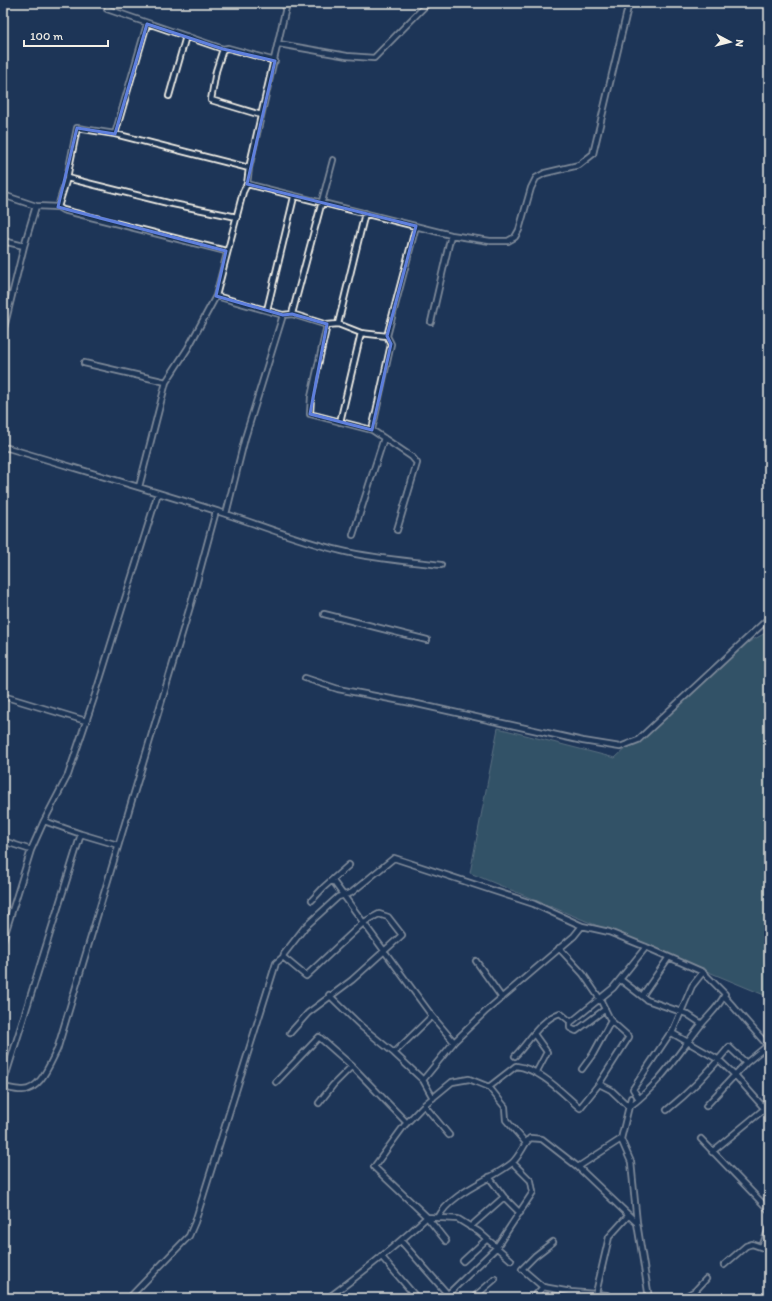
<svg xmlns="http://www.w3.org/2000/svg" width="772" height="1301" font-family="Itim,sans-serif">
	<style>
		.green { fill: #4e767a; stroke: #a1b4b1 }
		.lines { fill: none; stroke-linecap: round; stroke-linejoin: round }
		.street-casing { stroke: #f4f1e8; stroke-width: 8 }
		.street { stroke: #1d3557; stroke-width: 4.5 }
		.marked { fill: none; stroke: #5e7fdd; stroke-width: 3; stroke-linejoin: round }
	</style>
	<rect width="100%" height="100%" fill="#1d3557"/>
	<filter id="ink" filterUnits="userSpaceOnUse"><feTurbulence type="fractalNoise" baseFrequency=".025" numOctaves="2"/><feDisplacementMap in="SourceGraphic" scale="8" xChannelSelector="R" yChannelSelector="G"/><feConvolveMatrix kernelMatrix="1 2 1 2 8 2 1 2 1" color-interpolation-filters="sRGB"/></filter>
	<g filter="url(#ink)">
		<path class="green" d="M769,631V997L470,873L498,728L615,758L724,656Z"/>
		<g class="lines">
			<g class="street-casing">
				<path id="street" d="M107,9L223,49L228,48L275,61
					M279,44L347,56L374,58L428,3
					M223,49L216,71L211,100L261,115
					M169,96L186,36
					M115,134L147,24
					M67,178L168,203L237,217
					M247,184L451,235L490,241H508L515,237L519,230L531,188L536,178L545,173L579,165L593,154L629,3
					M3,195L36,206L24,246L3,332
					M36,206L58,207L63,210L226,251
					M58,207L67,178L77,128L115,134L249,168
					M3,241L24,246
					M216,296L283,315L292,314L327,325L338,324L361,333L387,336
					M267,310L294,197
					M292,314L333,160
					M431,322L451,235
					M338,324L365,213
					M327,325L311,397L310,414L372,430L412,457L417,463L397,530
					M84,363L166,382
					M340,422L361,333
					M372,430L391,344L387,336L416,226
					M3,448H8C81,470 154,491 226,514C265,527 302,542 342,551C375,559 408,561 441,565
					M139,487L166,382L188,348L216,296L243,192L247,184L249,168L287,3
					M226,514L245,438L283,315
					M353,535L384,438
					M324,614L427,640
					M305,678L338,689L417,704L583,741L620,747L638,740L769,618
					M3,696L86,721
					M44,821L81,834L118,845
					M3,841L31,850
					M333,881L432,1016L454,1042
					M312,900L324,887L349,865
					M3,940L31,850L44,821L68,775L96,692L158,493
					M283,957L306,976L364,922L379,914L388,917L402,935L352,980L308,1013L290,1033
					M476,961L502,998
					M621,980L647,1000L687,1014L702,1024
					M329,995L362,1027L394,1053L423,1080L433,1098
					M642,996L669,957
					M724,996L769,1047
					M604,1010L576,1031L570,1028V1023L613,988L646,947
					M672,1033L719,1060L735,1075L765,1109
					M534,1034L547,1052L536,1073
					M394,1053L432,1016
					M515,1056C529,1042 540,1020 560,1013L571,1022
					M582,1069L593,1054L611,1021
					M423,1080L454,1042L486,1011L574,936L582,926
					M276,1082L319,1037L352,1066L407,1123
					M3,1084L81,834
					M3,1087C9,1088 15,1090 21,1090C40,1092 50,1063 57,1050L192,600L216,511
					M489,1087L516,1066C541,1069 562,1093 580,1108L599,1084L629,1037L611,1021L600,999L583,974L559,948
					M631,1098L621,1139L631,1162L637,1223L649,1298
					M639,1099L633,1089L669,1035L672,1033L692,986L703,972
					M319,1103L333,1085L352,1066
					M424,1105L449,1135
					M706,1106L746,1063L768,1045
					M667,1110C691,1091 710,1071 729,1047L746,1063
					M701,1139L769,1210
					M712,1152L769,1105
					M578,1167L621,1139
					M489,1177L504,1197L520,1213
					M438,1218C450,1193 491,1180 512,1163C518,1158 522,1149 526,1143
					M470,1227L504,1197
					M401,1241L451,1298
					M553,1242L535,1256L522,1269L543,1287L571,1292L607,1295L613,1298
					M762,1247L769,1228
					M381,1256L417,1298
					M511,1260L479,1232L458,1219L427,1217L374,1167L404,1126L424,1105L452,1082L469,1079L489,1087L505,1107L506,1120L526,1143L530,1138L542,1139L578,1167L637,1223
					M463,1261L487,1239
					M724,1265L746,1246L752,1244L769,1250
					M596,1293L609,1237L628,1216
					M129,1298L189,1236L195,1222L276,963L283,957L284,954L305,927L338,897L351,893L394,858L534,904L582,926L609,932L646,947L703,972L725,994C720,1006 708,1016 700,1026C678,1054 659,1085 629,1107L611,1090L599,1084
					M328,1298C362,1273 396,1246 427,1217L446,1241
					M444,1298L496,1248L533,1192L531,1181L513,1163
					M473,1298L495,1279
					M533,1298L543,1287
					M683,1298L695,1291L706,1279"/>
			</g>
			<use href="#street" class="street"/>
		</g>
	</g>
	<path d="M0 0H772V1301H0ZM147,24L223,49L275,61L247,184L416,226L387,336L391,344L372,430L310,414L327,324L292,314L283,315L216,296L226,251L58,207L77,128L115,134Z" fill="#1d3557" fill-opacity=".55" fill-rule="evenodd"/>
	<path class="marked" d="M147,24L223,49L275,61L247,184L416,226L387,336L391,344L372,430L310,414L327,324L292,314L283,315L216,296L226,251L58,207L77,128L115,134Z"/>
	<rect width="772" height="1301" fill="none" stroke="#1d3557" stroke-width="16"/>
	<rect x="8" y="8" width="756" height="1285" fill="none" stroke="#f4f1e8" stroke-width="1.5" filter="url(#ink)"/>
	<g transform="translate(730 42) rotate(97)" stroke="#1d3557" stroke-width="3" paint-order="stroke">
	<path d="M0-3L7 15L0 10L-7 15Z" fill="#f4f1e8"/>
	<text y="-6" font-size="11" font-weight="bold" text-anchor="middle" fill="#f4f1e8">N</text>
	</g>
	<path d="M24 40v6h84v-6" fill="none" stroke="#f4f1e8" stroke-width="2"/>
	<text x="30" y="40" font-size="12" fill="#f4f1e8" stroke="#1d3557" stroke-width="3" paint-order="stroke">100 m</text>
</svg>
